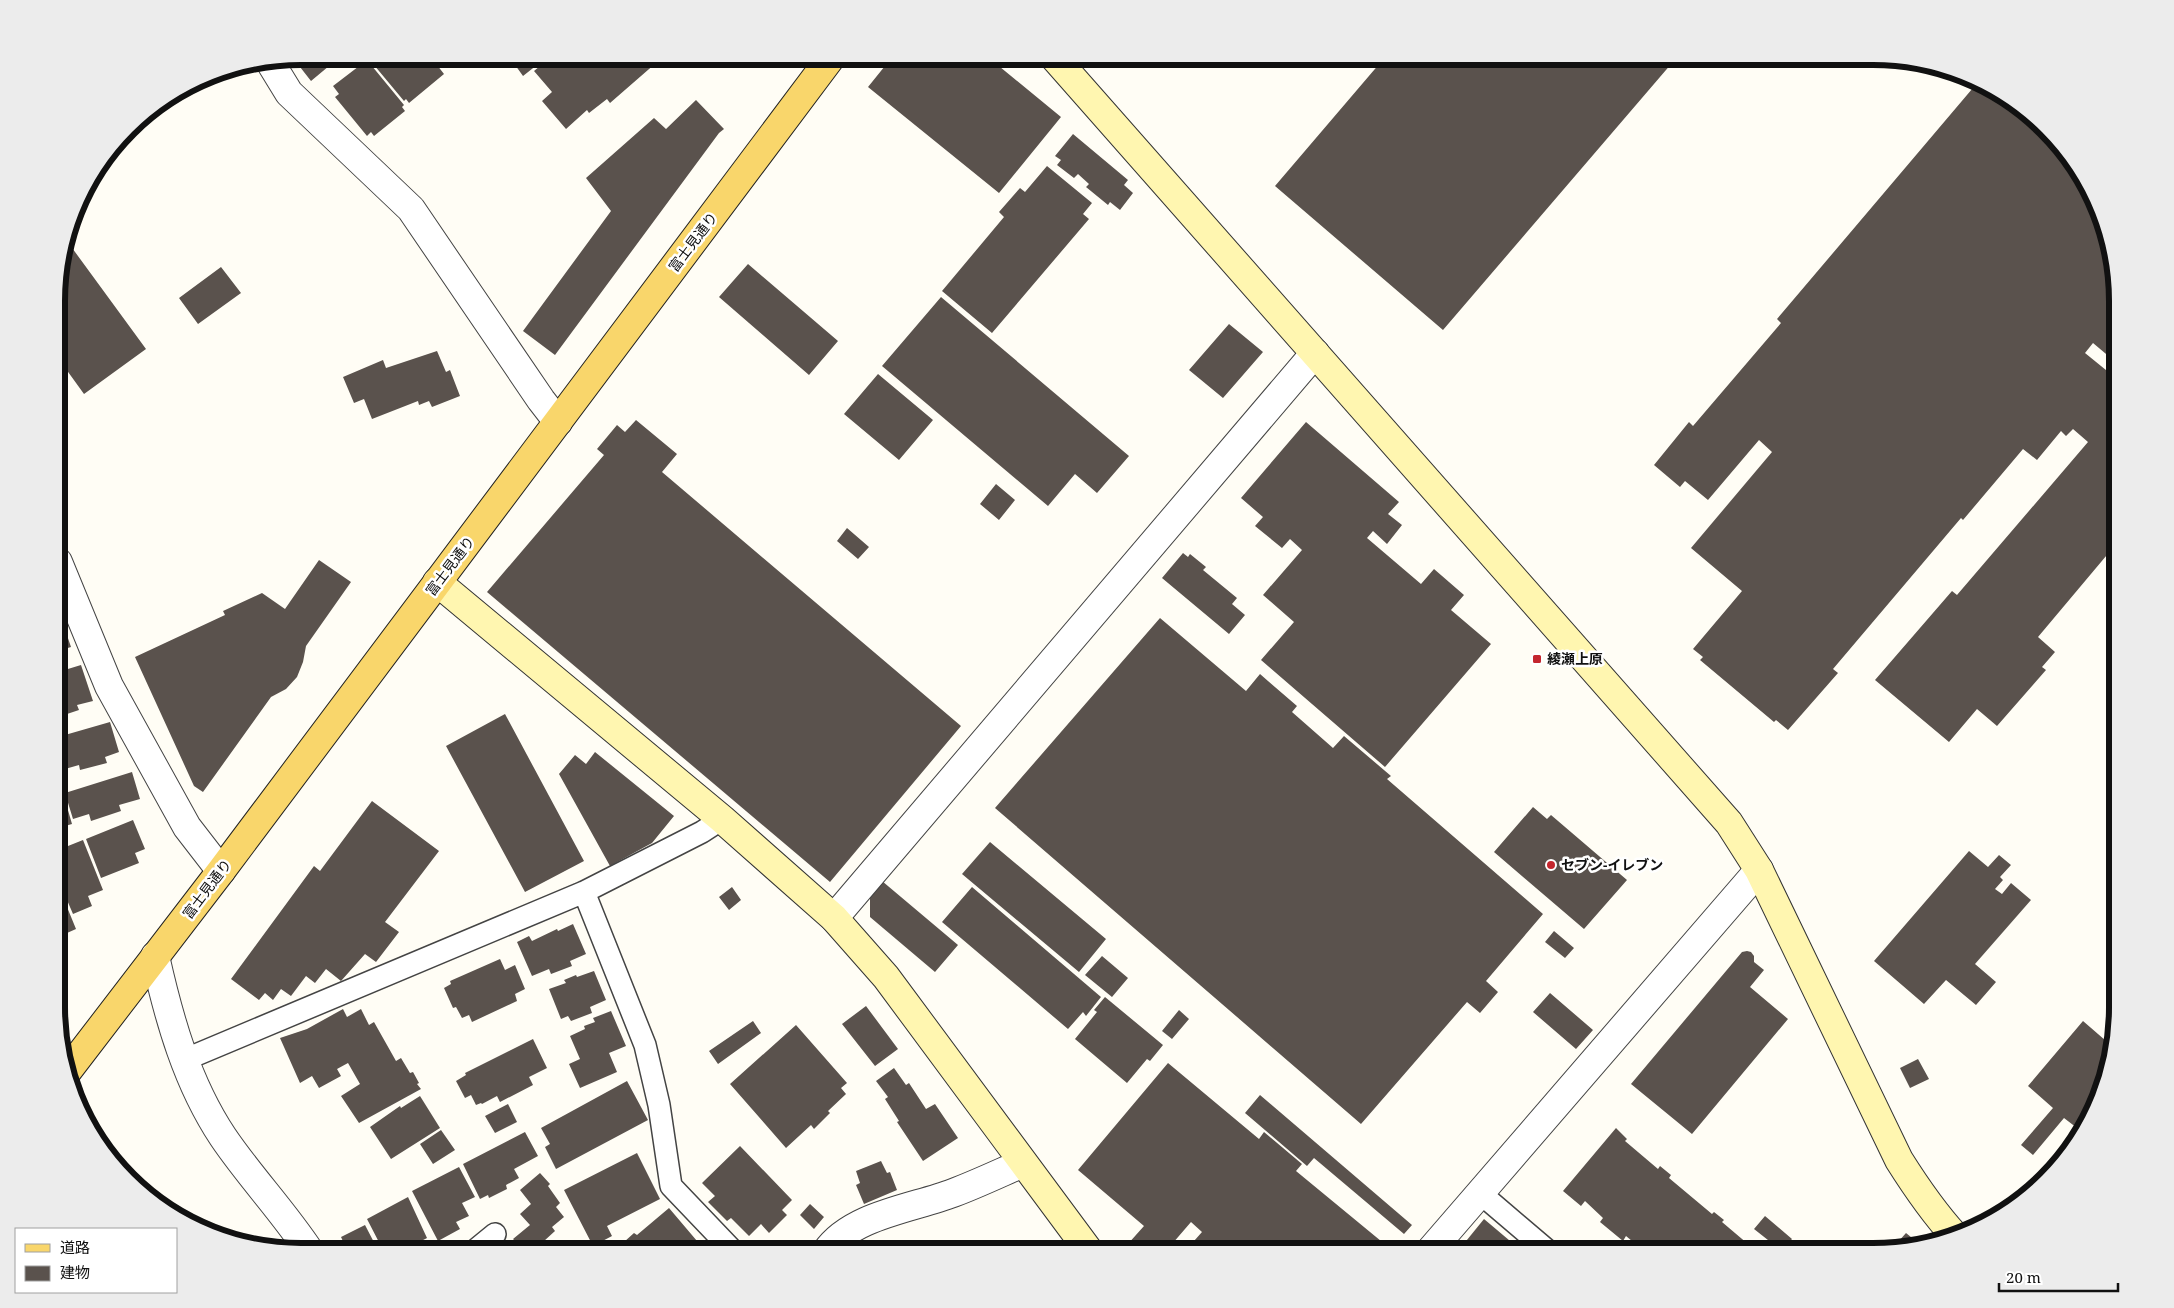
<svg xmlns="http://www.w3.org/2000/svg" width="2174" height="1308" font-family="'Noto Serif','Noto Sans JP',serif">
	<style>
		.building { fill: #5a524d }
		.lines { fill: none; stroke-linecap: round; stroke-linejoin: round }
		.lane-casing { stroke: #444; stroke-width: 24 }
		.street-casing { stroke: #444; stroke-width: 30 }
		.secondary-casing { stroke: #333; stroke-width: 30 }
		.primary-casing { stroke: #222; stroke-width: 30 }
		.lane { stroke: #fff; stroke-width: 21 }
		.street { stroke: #fff; stroke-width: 28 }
		.secondary { stroke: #fff6b0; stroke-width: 28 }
		.primary { stroke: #f9d66b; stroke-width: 28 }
		.poi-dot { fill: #c4262e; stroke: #fff; stroke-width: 2 }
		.labels { text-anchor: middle; stroke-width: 5; stroke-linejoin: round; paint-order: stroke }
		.street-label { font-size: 14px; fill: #111; stroke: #fff }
		.poi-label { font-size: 14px; font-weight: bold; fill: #111; stroke: #fff; text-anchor: start }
		.rim { fill: none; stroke: #111; stroke-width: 6 }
	</style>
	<rect width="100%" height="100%" fill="#fffdf5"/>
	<path class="building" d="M301,56H341L311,81L293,58Z
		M372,56H430L444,74L409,103L406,99L404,101L369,59Z
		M444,56H463L451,66Z
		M521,56H539L542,61L523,76L513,62Z
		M541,56H664L610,103L607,99L589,113L587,110L566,129L542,101L552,92L534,71L546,61Z
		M893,56H998L994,62L1061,117L999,193L868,87Z
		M1386,56H1678L1443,330L1275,186Z
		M367,60L404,105L402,107L405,111L374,136L371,132L367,136L335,97L339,94L333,86Z
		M1978,82L1996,89L2043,125L2039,130L2063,150L2085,178L2105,222L2117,284V352L2112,359L2093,343L2085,353L2117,379V543L2038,637L2055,652L2042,667L2046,670L1997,726L1977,709L1949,742L1875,680L1952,591L1957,595L2088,442L2073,429L2066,436L2061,431L2037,460L2023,449L1963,520L1961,518L1833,669L1838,673L1788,730L1776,720L1774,722L1700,660L1703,657L1693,649L1742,591L1691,548L1772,452L1759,440L1708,500L1685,481L1680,487L1654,465L1689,422L1693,426L1781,323L1777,319Z
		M696,100L724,129L719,133L555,355L523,331L611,211L586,178L654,118L666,129Z
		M1073,134L1128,180L1124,185L1133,193L1120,210L1110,202L1108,205L1086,187L1089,184L1078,174L1074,178L1057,165L1061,160L1055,156Z
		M1047,166L1092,203L1083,214L1089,219L992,333L942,291L1004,217L999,212L1020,188L1025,192Z
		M67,241L146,349L84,394L58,358V269Z
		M748,264L838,341L809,375L719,297Z
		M221,267L241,293L198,324L179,298Z
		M941,297L1129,456L1097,493L1075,474L1048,506L882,366Z
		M1229,324L1263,352L1223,398L1189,370Z
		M437,351L446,372L450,370L460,396L432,407L429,401L419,405L418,401L372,419L364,399L354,403L343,377L383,360L386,368Z
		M878,374L933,420L899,460L844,414Z
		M636,420L677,454L662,472L961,726L830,882L487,592L604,455L597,449L617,425L625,432Z
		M1306,422L1399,502L1388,514L1402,525L1387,544L1373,531L1367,538L1421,584L1434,569L1464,595L1451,610L1491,644L1385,767L1261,660L1294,622L1263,595L1302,550L1290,539L1282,548L1255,526L1263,517L1241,498Z
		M996,484L1015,500L999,520L980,504Z
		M847,528L869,547L858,559L837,541Z
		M1183,553L1188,557L1190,554L1206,567L1203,570L1237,598L1232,604L1245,615L1229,634L1162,578Z
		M319,560L351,582L306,646L303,662L297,677L286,689L271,697L203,792L194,786L135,657L225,615L223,611L262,593L285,609Z
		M58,609L71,647L58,651Z
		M1160,618L1246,691L1260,674L1297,706L1292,712L1333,748L1344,736L1391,776L1387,779L1543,914L1486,981L1498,992L1480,1013L1467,1002L1361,1124L995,808Z
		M81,665L93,701L77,705L79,710L58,717V672Z
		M505,714L584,861L525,892L446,746Z
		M110,722L119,752L105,757L107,763L80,770L79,765L58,771V737Z
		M595,752L674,816L652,843L610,866L559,774L575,755L586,764Z
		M132,772L140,799L119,805L121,811L91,821L89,814L73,819L65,793Z
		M63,793L72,824L58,828V794Z
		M372,801L439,851L385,922L399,932L376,962L365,954L341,981L326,969L315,983L306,976L291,996L281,989L273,1000L265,993L259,1000L231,979L314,866L320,871Z
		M1533,807L1547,819L1551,815L1627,880L1584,929L1494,852Z
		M133,820L145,849L135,853L139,863L101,878L86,839Z
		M83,840L103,890L88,896L92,906L73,914L58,879V868L64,865L58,850Z
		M990,842L1106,939L1079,972L962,874Z
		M1969,851L1988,867L1999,855L2011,865L2000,877L2003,880L1995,889L2002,894L2011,883L2031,900L1975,964L1996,982L1976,1005L1946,980L1924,1004L1874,961Z
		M882,881L958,945L935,972L870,917V895Z
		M58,885L76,929L58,937Z
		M732,887L741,900L729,910L719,897Z
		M972,887L1101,997L1086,1016L1083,1012L1068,1029L942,922Z
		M573,924L586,954L570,961L572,966L551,974L549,969L532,976L517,942L529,936L532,941L557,929L558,931Z
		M1554,931L1574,948L1565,958L1545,942Z
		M1747,951L1751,952L1754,956V962L1764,970L1750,987L1788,1019L1692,1134L1631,1084L1742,952Z
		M1102,956L1128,978L1112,997L1085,975Z
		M500,959L505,970L515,965L525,989L515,994L517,1001L472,1022L469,1015L462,1018L456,1007L453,1008L444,988L451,984L450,981Z
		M594,971L606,1000L590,1007L592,1013L571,1021L568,1016L561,1019L549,989L566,983L564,980L576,975L577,977Z
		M1550,993L1593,1030L1576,1049L1533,1012Z
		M1105,997L1163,1045L1150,1061L1147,1059L1127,1083L1075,1039L1097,1012L1094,1010Z
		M866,1006L898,1049L875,1066L842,1024Z
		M343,1009L347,1017L361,1009L369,1025L374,1022L396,1061L401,1058L410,1073L413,1072L419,1083L417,1084L421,1089L359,1123L341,1096L360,1084L348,1063L337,1069L341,1076L319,1088L312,1076L300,1083L280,1038L307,1029Z
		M1179,1010L1189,1019L1172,1039L1162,1031Z
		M611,1011L626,1046L609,1053L617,1072L580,1088L569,1064L580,1059L570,1036L585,1029L584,1026L595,1022L593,1018Z
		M753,1021L761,1033L718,1064L709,1051Z
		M2083,1021L2113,1047L2109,1071L2094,1108L2077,1128L2064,1118L2033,1155L2021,1145L2053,1108L2028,1086Z
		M796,1025L847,1083L841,1088L846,1094L828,1111L830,1113L814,1129L811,1125L786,1148L730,1084Z
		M533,1039L547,1068L529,1077L533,1085L500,1102L497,1096L482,1104L481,1103L476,1105L471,1095L465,1098L456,1081L466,1075L465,1073Z
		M1918,1059L1929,1079L1910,1088L1900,1068Z
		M1168,1063L1259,1139L1264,1132L1302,1164L1296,1171L1387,1246L1384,1248L1388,1251H1207L1194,1241L1202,1232L1191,1222L1166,1251H1135L1127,1245L1144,1226L1078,1170Z
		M894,1068L906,1085L909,1083L926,1109L935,1104L958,1138L923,1161L897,1122L899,1121L885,1099L888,1097L876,1081Z
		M627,1081L648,1120L556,1169L545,1147L550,1144L541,1128Z
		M1260,1095L1412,1225L1404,1234L1314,1158L1307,1166L1245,1113Z
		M420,1096L440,1128L391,1159L370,1127L400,1106L401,1108Z
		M508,1104L517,1122L495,1133L485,1116Z
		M2087,1124L2085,1130L2053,1171L2050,1168Z
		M1616,1128L1627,1139L1625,1141L1658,1169L1660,1166L1671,1175L1669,1178L1712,1214L1714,1212L1724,1220L1722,1222L1755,1250L1758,1249L1761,1251H1644L1626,1236L1623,1241L1600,1222L1603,1218L1585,1201L1581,1206L1563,1191Z
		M441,1130L455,1150L433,1164L420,1144Z
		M525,1132L538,1156L514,1169L519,1178L506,1185L507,1189L489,1198L488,1195L480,1199L463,1164Z
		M740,1146L792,1200L782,1210L787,1215L769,1233L761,1224L749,1236L731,1218L727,1221L708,1202L715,1196L702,1183Z
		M637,1153L660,1199L607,1226L612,1236L593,1246L564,1190Z
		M881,1161L887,1173L890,1172L897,1190L864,1204L856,1185L860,1183L856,1171Z
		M459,1167L475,1197L462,1203L469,1216L456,1222L460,1229L438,1241L412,1191Z
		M540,1173L550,1184L548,1186L560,1203L556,1207L564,1217L552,1227L555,1231L532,1252H525L513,1239L530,1225L520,1214L531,1204L520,1190Z
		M408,1197L427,1238L400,1252H384L367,1219Z
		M810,1204L824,1217L814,1229L800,1215Z
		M669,1208L697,1241L685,1252H632L624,1242L634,1233L637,1235Z
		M1765,1216L1792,1239L1782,1251L1754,1229Z
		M1484,1219L1516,1246L1511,1251H1458Z
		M365,1225L379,1252H348L341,1237Z
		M1906,1233L1922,1246L1890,1251Z
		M572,1240L582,1252H558Z"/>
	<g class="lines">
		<g class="lane-casing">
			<path id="lane" d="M584,892L645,1045L659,1105L671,1186L734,1252
				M184,1060L584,892L702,832L722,819
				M1480,1193L1548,1251
				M473,1252L495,1234"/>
		</g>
		<g class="street-casing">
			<path id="street" d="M270,62L289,93L411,209L541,400L558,422
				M58,562L109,686L187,827L221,871
				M834,918L1315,353
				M155,956C169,1019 187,1083 223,1137C250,1177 283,1211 310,1252
				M1430,1251L1759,870
				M826,1252C851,1215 914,1208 953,1193C977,1184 1000,1173 1023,1163"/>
		</g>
		<g class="secondary-casing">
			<path id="secondary" d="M1053,56L1729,823L1759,870L1899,1160C1916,1187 1933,1212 1955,1236
				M437,582L722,819L834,918L886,977L1089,1251"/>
		</g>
		<g class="primary-casing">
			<path id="primary" d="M66,1073L221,871L832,56"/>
		</g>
		<use href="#lane" class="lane"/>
		<use href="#street" class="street"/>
		<use href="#secondary" class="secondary"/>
		<use href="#primary" class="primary"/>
	</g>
	<g class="poi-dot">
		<rect x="1532" y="654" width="10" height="10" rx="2.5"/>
		<circle cx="1551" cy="865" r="5"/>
	</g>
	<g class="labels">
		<g class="street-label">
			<text transform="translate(693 242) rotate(-53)" y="5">富士見通り</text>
			<text transform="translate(450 566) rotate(-53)" y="5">富士見通り</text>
			<text transform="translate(207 889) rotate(-53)" y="5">富士見通り</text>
		</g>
		<g class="poi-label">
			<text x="1547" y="664">綾瀬上原</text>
			<text x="1561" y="870">セブン-イレブン</text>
		</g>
	</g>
	<path d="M0 0H2174V1308H0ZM301 65H1873A236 236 0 0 1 2109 301V1007A236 236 0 0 1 1873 1243H301A236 236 0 0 1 65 1007V301A236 236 0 0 1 301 65Z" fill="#ececec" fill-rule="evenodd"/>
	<path class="rim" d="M301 65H1873A236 236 0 0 1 2109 301V1007A236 236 0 0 1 1873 1243H301A236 236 0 0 1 65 1007V301A236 236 0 0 1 301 65Z"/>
	<rect x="15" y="1228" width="162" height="65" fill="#ffffff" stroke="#a0a0a0"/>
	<rect x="25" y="1244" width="25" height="8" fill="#f9d66b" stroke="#a0a0a0"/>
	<text x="60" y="1253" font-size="15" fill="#111111">道路</text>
	<rect x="25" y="1266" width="25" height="15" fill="#5a524d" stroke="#a0a0a0"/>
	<text x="60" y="1278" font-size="15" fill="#111111">建物</text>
	<path d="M1999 1283v8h119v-8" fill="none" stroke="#111111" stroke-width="2.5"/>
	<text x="2006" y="1283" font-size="15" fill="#111111" stroke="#ffffff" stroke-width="4" paint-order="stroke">20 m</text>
</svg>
